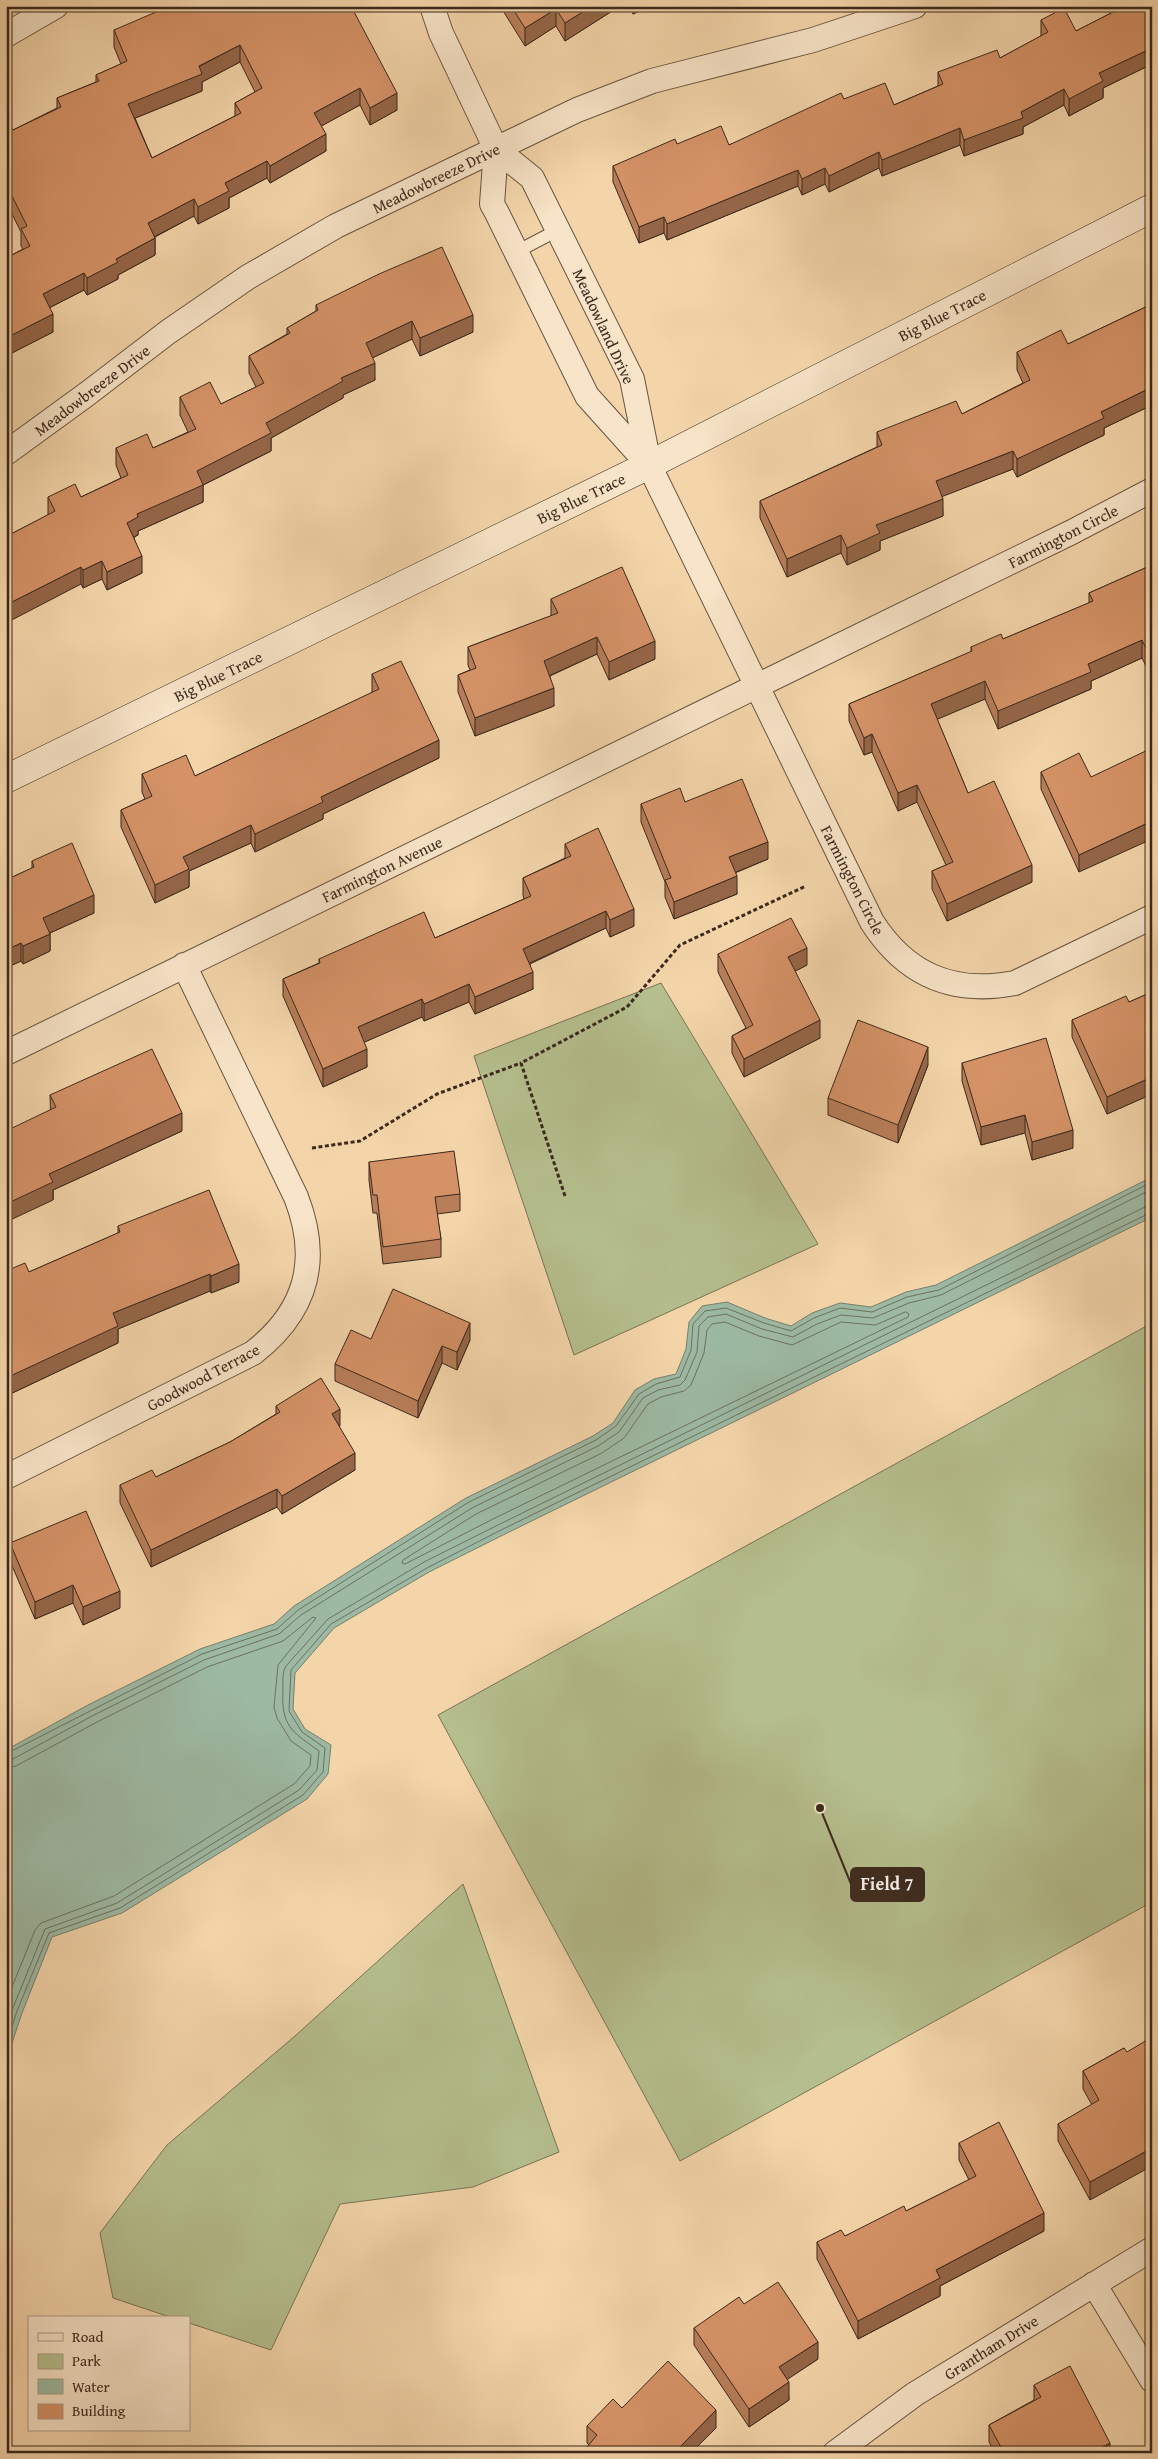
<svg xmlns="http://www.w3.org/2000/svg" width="1158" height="2459" font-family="'Gentium Book Plus',serif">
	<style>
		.green { fill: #b5be8d; stroke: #787455 }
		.water { fill: #9db9a3; stroke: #767f6d }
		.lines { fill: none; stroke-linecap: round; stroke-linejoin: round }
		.shore { stroke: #6c7160; stroke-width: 1 }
		.lane-casing { stroke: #695440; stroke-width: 14 }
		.street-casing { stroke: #695440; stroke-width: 26 }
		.secondary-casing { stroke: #3b291d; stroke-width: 29 }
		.path { stroke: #3b291d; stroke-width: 3; stroke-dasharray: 4 2.5; stroke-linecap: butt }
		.lane { stroke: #f8e4c8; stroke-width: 12 }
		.street { stroke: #f8e4c8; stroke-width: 24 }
		.secondary { stroke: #f8e4c8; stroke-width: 28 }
		.wall { fill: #b77e59; stroke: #3b291d; fill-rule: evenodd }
		.shaded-wall { fill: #956648; stroke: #3b291d }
		.building { fill: #d59267; stroke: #3b291d; fill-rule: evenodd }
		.labels { text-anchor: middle; stroke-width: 4; stroke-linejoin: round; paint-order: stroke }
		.street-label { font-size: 16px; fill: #3b291d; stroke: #f8e4c8 }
		.leader { fill: none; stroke: #3b291d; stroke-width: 2 }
		.callout-dot { fill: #3b291d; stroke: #f8e4c8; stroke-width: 2 }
		.callout { fill: #3b291d; stroke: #3b291d; stroke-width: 2 }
		.callout-label { font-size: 18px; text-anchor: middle; font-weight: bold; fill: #fff }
	</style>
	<rect width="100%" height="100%" fill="#f4d5aa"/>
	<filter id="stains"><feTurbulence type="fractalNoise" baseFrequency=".004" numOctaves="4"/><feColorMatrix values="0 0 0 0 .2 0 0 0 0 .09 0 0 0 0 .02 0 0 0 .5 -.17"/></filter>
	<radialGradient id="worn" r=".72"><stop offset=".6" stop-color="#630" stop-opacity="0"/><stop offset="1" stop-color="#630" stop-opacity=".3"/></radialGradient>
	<path class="green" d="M661,983L818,1244L574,1355L474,1056Z
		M1152,1323V1902L680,2161L438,1715Z
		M463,1884L559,2152L473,2187L340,2204L271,2350L189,2323V2318H173L113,2298L100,2233L167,2145L295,2036Z"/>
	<path class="water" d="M1152,1177V1217L501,1536L429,1572L334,1628L295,1673L293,1709L305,1729L331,1745L328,1774L307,1799L122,1913L52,1937L22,2013L6,2061V1750L88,1705L200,1649L274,1624L294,1606L466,1498L593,1436L613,1423L635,1390L654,1379L676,1374L686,1349L689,1322L702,1306L727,1302L765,1318L791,1326L812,1313L840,1303L871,1307L906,1292L936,1285Z"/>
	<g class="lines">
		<path class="shore" d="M906,1312L909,1314L908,1317L493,1519L405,1564L402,1563L403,1560L476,1514L602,1453L624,1438L648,1404L661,1397L684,1391L691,1385L704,1353L707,1330L712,1324L725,1322L759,1336L792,1345L841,1322L875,1325Z
			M6,1754L202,1654L277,1629L298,1610L469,1502L596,1440L616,1426L639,1394L656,1384L680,1377L691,1350L693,1324L705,1311L726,1308L764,1323L791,1331L814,1318L840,1308L872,1312L907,1297L939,1290L1152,1182
			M6,1760L13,1759L94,1715L204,1660L279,1634L301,1615L472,1508L598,1446L619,1432L643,1398L658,1390L680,1385L685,1380L697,1352L699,1326L708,1317L726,1314L762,1329L793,1337L817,1324L841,1315L873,1318L909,1303L941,1295L1152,1189
			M6,1768L16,1766L97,1722L207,1667L283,1641L313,1617L316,1618L278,1665L274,1707L277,1718L291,1741L311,1755L310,1766L294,1784L114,1896L41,1923L35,1930L6,2002
			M6,2025L45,1929L117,1903L299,1790L317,1770L319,1751C291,1731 281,1726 283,1689C283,1681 282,1673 286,1666L328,1619L424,1562L496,1526L1145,1207L1152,1206
			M6,2045L17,2011L49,1933L120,1908L303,1795L323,1772L325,1748L302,1732L289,1711L291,1670L331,1624L427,1568L499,1531L1152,1212"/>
		<g class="lane-casing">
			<path id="lane" d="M516,252L558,230"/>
		</g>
		<g class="street-casing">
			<path id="street" d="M432,6L441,33L496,149L532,178L632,379L649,464
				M6,35L56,6
				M496,149L492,204L497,213L587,396L649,465L872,922C906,975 953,995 1015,983L1152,917
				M6,453L87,394L168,332L248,277L336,226L577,110L652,81L813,40L915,6
				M6,1053L1072,532L1152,490
				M6,1477L253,1353C306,1312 321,1261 296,1197L184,965
				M1094,2284L1152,2380
				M835,2453L915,2394L1152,2249"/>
		</g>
		<g class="secondary-casing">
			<path id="secondary" d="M6,779L649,465L1152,208"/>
		</g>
		<path class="path" d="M312,1148L360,1141L437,1094L521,1063
			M565,1196L521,1063L627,1007L680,945L806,886"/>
		<use href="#lane" class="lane"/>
		<use href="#street" class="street"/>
		<use href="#secondary" class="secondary"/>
	</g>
	<path class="wall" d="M351,6L397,110L370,125L360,105L321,126L326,151L270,183L267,178L229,198V208L198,224L194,216L155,237V255L118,275V279L87,295L84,290L49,308L53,332L6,356V258L23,249L21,246V232L6,202V116L13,130L57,108V98L96,82V75L121,64L114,47V30ZM240,62L255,92L235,103V116L152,158L135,118L202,91V82Z
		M500,6H620L565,41L556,26L525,46Z
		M629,6H651L633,14Z
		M1110,6H1152V64L1103,88V98L1069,116L1064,105L1023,127V134L964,156L960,145L882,176L879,168L829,192L825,184L802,195L798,186L667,240L664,233L639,243L613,182V166L677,144L729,145L844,99L894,105L938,86V72L1000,58L1041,36V20L1076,31L1113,12Z
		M1152,304V405L1104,428V435L1017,477L1013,469L942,496L943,516L880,541V550L847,565L841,553L787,577L760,518V501L877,447V432L962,414L1023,383L1017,370V352L1068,344Z
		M316,305L473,332L420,356L412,339L372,358L375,380L343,395V398L271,438V451L203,485V502L138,531V535L134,537L142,573L107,590L102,579L83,588L81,584L11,534L48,515V497H81L121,478L116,465V448H153L188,432L180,415V397L221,404L256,387L249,373V356L287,334V328L316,311Z
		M1152,565V678L1142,658L1091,681V689L998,729L985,699L937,719L968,793L1032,882L947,921L932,889V871L946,865L917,802L898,811L872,752L864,755L849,721V704L971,652V647L1003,639L1089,603V593Z
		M551,599L655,659L609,680L597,654L550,676L554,706L475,736L458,692V675L470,670L468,665V647L551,616Z
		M372,674L439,758L323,814V819L255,852L251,843L189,871V887L155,903L121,827V810L145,799L142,792V774L195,776L372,693Z
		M1152,713V742L1148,732V715Z
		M1041,772L1091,777L1079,872L1041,789Z
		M685,802L768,859L735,873L737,894L674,919L665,897V882L641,822V804Z
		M565,844L634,926L610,937L606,928L530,964L533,989L475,1014L469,1002L424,1021L422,1017L364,1042L367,1067L323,1087L283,996V979L319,963V959L435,938L524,899L523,895V878L565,858Z
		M32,861L94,913L50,933V951L23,964L21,961L6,968V880L32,868Z
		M718,954L807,965L795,971L820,1038L744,1077L732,1053V1036L746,1028L718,972Z
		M1152,992V1094L1107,1114L1072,1037V1020L1129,1002Z
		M962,1063L1073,1148L1032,1160L1025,1133L981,1145L962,1081Z
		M928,1065L898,1143L828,1115V1098Z
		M50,1095L182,1131L53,1190V1200Z
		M369,1162L460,1194V1211L437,1214L441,1239V1257L383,1264L377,1213H373L369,1180Z
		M118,1226L239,1282L211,1293L210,1291L118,1329V1343L6,1396V1271L29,1272L118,1233Z
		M371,1339L470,1340L457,1370L442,1363L418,1418L335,1381V1364Z
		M276,1406L340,1426L339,1427L355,1470L282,1514L277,1507L151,1567L120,1503V1485L156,1477L230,1442L276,1414Z
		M10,1543L120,1608L83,1625L73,1603L35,1619L10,1561Z
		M1124,2048L1090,2200L1058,2141V2124L1092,2105L1083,2089V2071Z
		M959,2143L1044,2231L940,2286V2296L858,2339L817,2259V2242L845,2236L906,2211L969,2180L959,2160Z
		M744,2304L818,2359L787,2379L789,2400L749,2427L694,2345V2328Z
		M1034,2385L1110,2453H995L989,2442V2425L1034,2400Z
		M622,2408L716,2428L589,2445L587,2443V2426Z"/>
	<path class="shaded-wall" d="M592,6H620L565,41V23Z
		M633,6H651L633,14Z
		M556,9V26L525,46V28Z
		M240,45V62L202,82V91L128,121V104Z
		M1152,48V64L1103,88V98L1069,116V99L1099,73Z
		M360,88V105L314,130V113Z
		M1064,89V105L1023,127V134L964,156V140L1021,112Z
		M397,93V110L370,125V108Z
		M960,128V145L882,176V160Z
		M326,134V151L270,183V166Z
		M879,152V168L829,192V176Z
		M267,161V178L229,198V208L198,224V207L225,183Z
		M825,168V184L802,195V179Z
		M798,170V186L667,240V224Z
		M194,199V216L148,240V223Z
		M664,217V233L639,243V227Z
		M155,238V255L118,275V279L87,295V278L116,259Z
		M84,273V290L43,311V294Z
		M53,314V332L6,356V338Z
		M473,315V332L420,356V338Z
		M412,321V339L366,361V343Z
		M375,363V380L343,395V398L271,438V451L203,485V502L138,531V535L127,540V523L137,514L197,471L266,423L341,378Z
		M1152,387V405L1104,428V435L1017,477V459L1101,412Z
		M1013,451V469L936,499V481Z
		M943,499V516L880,541V550L847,565V548L876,525Z
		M841,535V553L787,577V559Z
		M142,556V573L107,590V572Z
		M102,561V579L83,588V570Z
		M81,567V584L6,623V605Z
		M597,637V654L544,678V661Z
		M1142,640V658L1091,681V689L998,729V711L1088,664Z
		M655,641V659L609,680V662Z
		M985,681V699L931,722V704Z
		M554,688V706L475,736V718Z
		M872,734V752L864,755V738Z
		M439,740V758L323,814V819L255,852V834L321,797Z
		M917,785V802L898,811V793Z
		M1152,821V839L1079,872V855Z
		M251,825V843L189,871V887L155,903V885L183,857Z
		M768,842V859L729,875V857Z
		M1032,865V882L947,921V904Z
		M737,876V894L674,919V902Z
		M94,895V913L43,936V918Z
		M634,909V926L610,937V920Z
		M606,911V928L523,966V949Z
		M50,934V951L23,964V946Z
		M21,943V961L6,968V950Z
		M807,948V965L788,975V957Z
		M533,972V989L475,1014V997Z
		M469,984V1002L424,1021V1004Z
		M422,999V1017L358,1045V1027Z
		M820,1020V1038L744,1077V1059Z
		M928,1047V1065L898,1143V1125Z
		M367,1049V1067L323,1087V1069Z
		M1152,1077V1094L1107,1114V1097Z
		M182,1113V1131L53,1190V1200L6,1222V1204L49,1174Z
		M1025,1115V1133L981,1145V1127Z
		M1073,1130V1148L1032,1160V1142Z
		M239,1264V1282L211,1293V1276Z
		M210,1274V1291L118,1329V1343L6,1396V1378L113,1313Z
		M470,1323V1340L457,1370V1352Z
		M442,1346V1363L418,1418V1401Z
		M340,1409V1426L332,1431V1414Z
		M355,1453V1470L282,1514V1496Z
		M277,1489V1507L151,1567V1550Z
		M73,1585V1603L35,1619V1602Z
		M120,1591V1608L83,1625V1607Z
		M1152,2148V2166L1090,2200V2182Z
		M1044,2213V2231L940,2286V2296L858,2339V2321L936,2270Z
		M818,2342V2359L779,2385V2367Z
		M789,2382V2400L749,2427V2409Z
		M716,2410V2428L691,2453H678V2449Z
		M1110,2443V2453H1091Z"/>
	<path class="building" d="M170,6H351L397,93L370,108L360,88L314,113L326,134L270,166L267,161L225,183L229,191L198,207L194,199L148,223L155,238L116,259L118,262L87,278L84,273L43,294L53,314L6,338V258L30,246L21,229L27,226L6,184V116L13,130L61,107L57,98L99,81L96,75L127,61L114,30ZM240,45L262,88L235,103L241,113L152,158L128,104L202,74L199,66Z
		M511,6H592L565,23L556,9L525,28Z
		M1118,6H1152V48L1099,73L1103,81L1069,99L1064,89L1021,112L1023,118L964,140L960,128L882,160L879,152L829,176L825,168L802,179L798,170L667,224L664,217L639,227L613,166L675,139L677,144L721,126L729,145L841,93L844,99L885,83L894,105L943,84L938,72L997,50L1000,58L1048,32L1041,20L1064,8L1076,31L1119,9Z
		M442,247L473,315L420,338L412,321L366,343L375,363L341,378L343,381L266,423L271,433L197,471L203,485L137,514L138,517L127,523L142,556L107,572L102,561L83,570L81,567L6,605V524L11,534L55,511L48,497L75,484L81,497L128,475L116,448L147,434L153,448L196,429L180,397L210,382L221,404L264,383L249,356L290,333L287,328L318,310L316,305L379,274Z
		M1152,304V387L1101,412L1104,418L1017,459L1013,451L936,481L943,499L876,525L880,533L847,548L841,535L787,559L760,501L882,445L877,432L956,401L962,414L1030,380L1017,352L1061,330L1068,344Z
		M1152,565V661L1142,640L1088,664L1091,672L998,711L985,681L931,704L968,793L994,781L1032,865L947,904L932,871L953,862L917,785L898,793L872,734L864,738L849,704L972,651L971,647L1001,634L1003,639L1093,601L1089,593Z
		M622,567L655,641L609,662L597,637L544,661L554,688L475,718L458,675L476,668L468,647L558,613L551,599Z
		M401,661L439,740L321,797L323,802L255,834L251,825L183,857L189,869L155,885L121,810L152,796L142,774L186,755L195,776L379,689L372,674Z
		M1152,713V724L1148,715Z
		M1152,748V821L1079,855L1041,772L1079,753L1091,777Z
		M742,779L768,842L729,857L737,876L674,902L665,880L671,878L641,804L680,788L685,802Z
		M598,828L634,909L610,920L606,911L523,949L533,972L475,997L469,984L424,1004L422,999L358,1027L367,1049L323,1069L283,979L320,963L319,959L424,912L435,938L531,896L523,878L571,856L565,844Z
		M72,843L94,895L43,918L50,934L23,946L21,943L6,950V880L34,867L32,861Z
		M791,918L807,948L788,957L820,1020L744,1059L732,1036L753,1025L718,954Z
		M1152,992V1077L1107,1097L1072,1020L1126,996L1129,1002Z
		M858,1020L928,1047L898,1125L828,1098Z
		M1046,1038L1073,1130L1032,1142L1025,1115L981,1127L962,1063Z
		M152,1049L182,1113L49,1174L53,1182L6,1204V1131L56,1107L50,1095Z
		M454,1151L460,1194L435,1197L441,1239L383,1247L377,1195H373L369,1162Z
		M209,1190L239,1264L211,1276L210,1274L113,1313L118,1326L6,1378V1298H8L6,1293V1271L25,1263L29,1272L120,1232L118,1226Z
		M393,1289L470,1323L457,1352L442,1346L418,1401L335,1364L351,1330L371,1339Z
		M321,1378L340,1409L332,1414L355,1453L282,1496L277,1489L151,1550L120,1485L152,1470L156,1477L230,1442L280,1412L276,1406Z
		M86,1511L120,1591L83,1607L73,1585L35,1602L10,1543Z
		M1152,2037V2148L1090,2182L1058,2124L1099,2100L1083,2071L1124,2048L1127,2052Z
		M999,2122L1044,2213L936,2270L940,2278L858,2321L817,2242L841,2230L845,2236L904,2206L906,2211L976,2176L959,2143Z
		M778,2282L818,2342L779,2367L789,2382L749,2409L694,2328L739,2297L744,2304Z
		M668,2361L716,2410L678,2449L682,2453H582L597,2435L587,2426L613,2399L622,2408Z
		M1070,2366L1110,2443L1091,2453H1062V2452L1060,2453H1004L989,2425L1041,2397L1034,2385Z"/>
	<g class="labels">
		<g class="street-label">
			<text transform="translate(436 178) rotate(-26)" y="6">Meadowbreeze Drive</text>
			<text transform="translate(942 315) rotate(-27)" y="6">Big Blue Trace</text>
			<text transform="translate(604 326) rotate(65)" y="6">Meadowland Drive</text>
			<text transform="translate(92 390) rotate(-37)" y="6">Meadowbreeze Drive</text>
			<text transform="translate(581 498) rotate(-26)" y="6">Big Blue Trace</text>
			<text transform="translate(1063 536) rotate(-27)" y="6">Farmington Circle</text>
			<text transform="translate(218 676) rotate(-26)" y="6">Big Blue Trace</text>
			<text transform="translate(382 869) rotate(-26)" y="6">Farmington Avenue</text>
			<text transform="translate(853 880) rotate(63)" y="6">Farmington Circle</text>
			<text transform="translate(203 1377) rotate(-28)" y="6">Goodwood Terrace</text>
			<text transform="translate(991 2347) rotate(-32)" y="6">Grantham Drive</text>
		</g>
	</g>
	<path class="leader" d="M820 1808L851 1884"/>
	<circle class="callout-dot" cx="820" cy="1808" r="5"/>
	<rect class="callout" x="851" y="1868" width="73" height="33" rx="5"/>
	<g class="callout-label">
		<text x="887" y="1890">Field 7</text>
	</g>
	<rect width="1158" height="2459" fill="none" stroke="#f4d5aa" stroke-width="25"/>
	<rect x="8" y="8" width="1143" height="2444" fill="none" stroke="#3b291d" stroke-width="2.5"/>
	<rect x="12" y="12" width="1133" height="2434" fill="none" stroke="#3b291d"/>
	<rect x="28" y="2316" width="162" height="115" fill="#f8e4c8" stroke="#ac9984"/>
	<rect x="38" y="2333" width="25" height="8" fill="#f8e4c8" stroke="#ac9984"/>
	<text x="72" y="2342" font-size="15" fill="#3b291d">Road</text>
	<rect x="38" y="2354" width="25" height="15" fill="#b5be8d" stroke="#ac9984"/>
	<text x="72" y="2366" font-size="15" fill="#3b291d">Park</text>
	<rect x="38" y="2379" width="25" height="15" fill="#9db9a3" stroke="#ac9984"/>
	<text x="72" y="2392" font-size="15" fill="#3b291d">Water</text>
	<rect x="38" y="2404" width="25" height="15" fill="#d59267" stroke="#ac9984"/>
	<text x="72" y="2416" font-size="15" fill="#3b291d">Building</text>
	<rect width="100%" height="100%" filter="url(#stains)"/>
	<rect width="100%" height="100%" fill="url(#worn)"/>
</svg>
